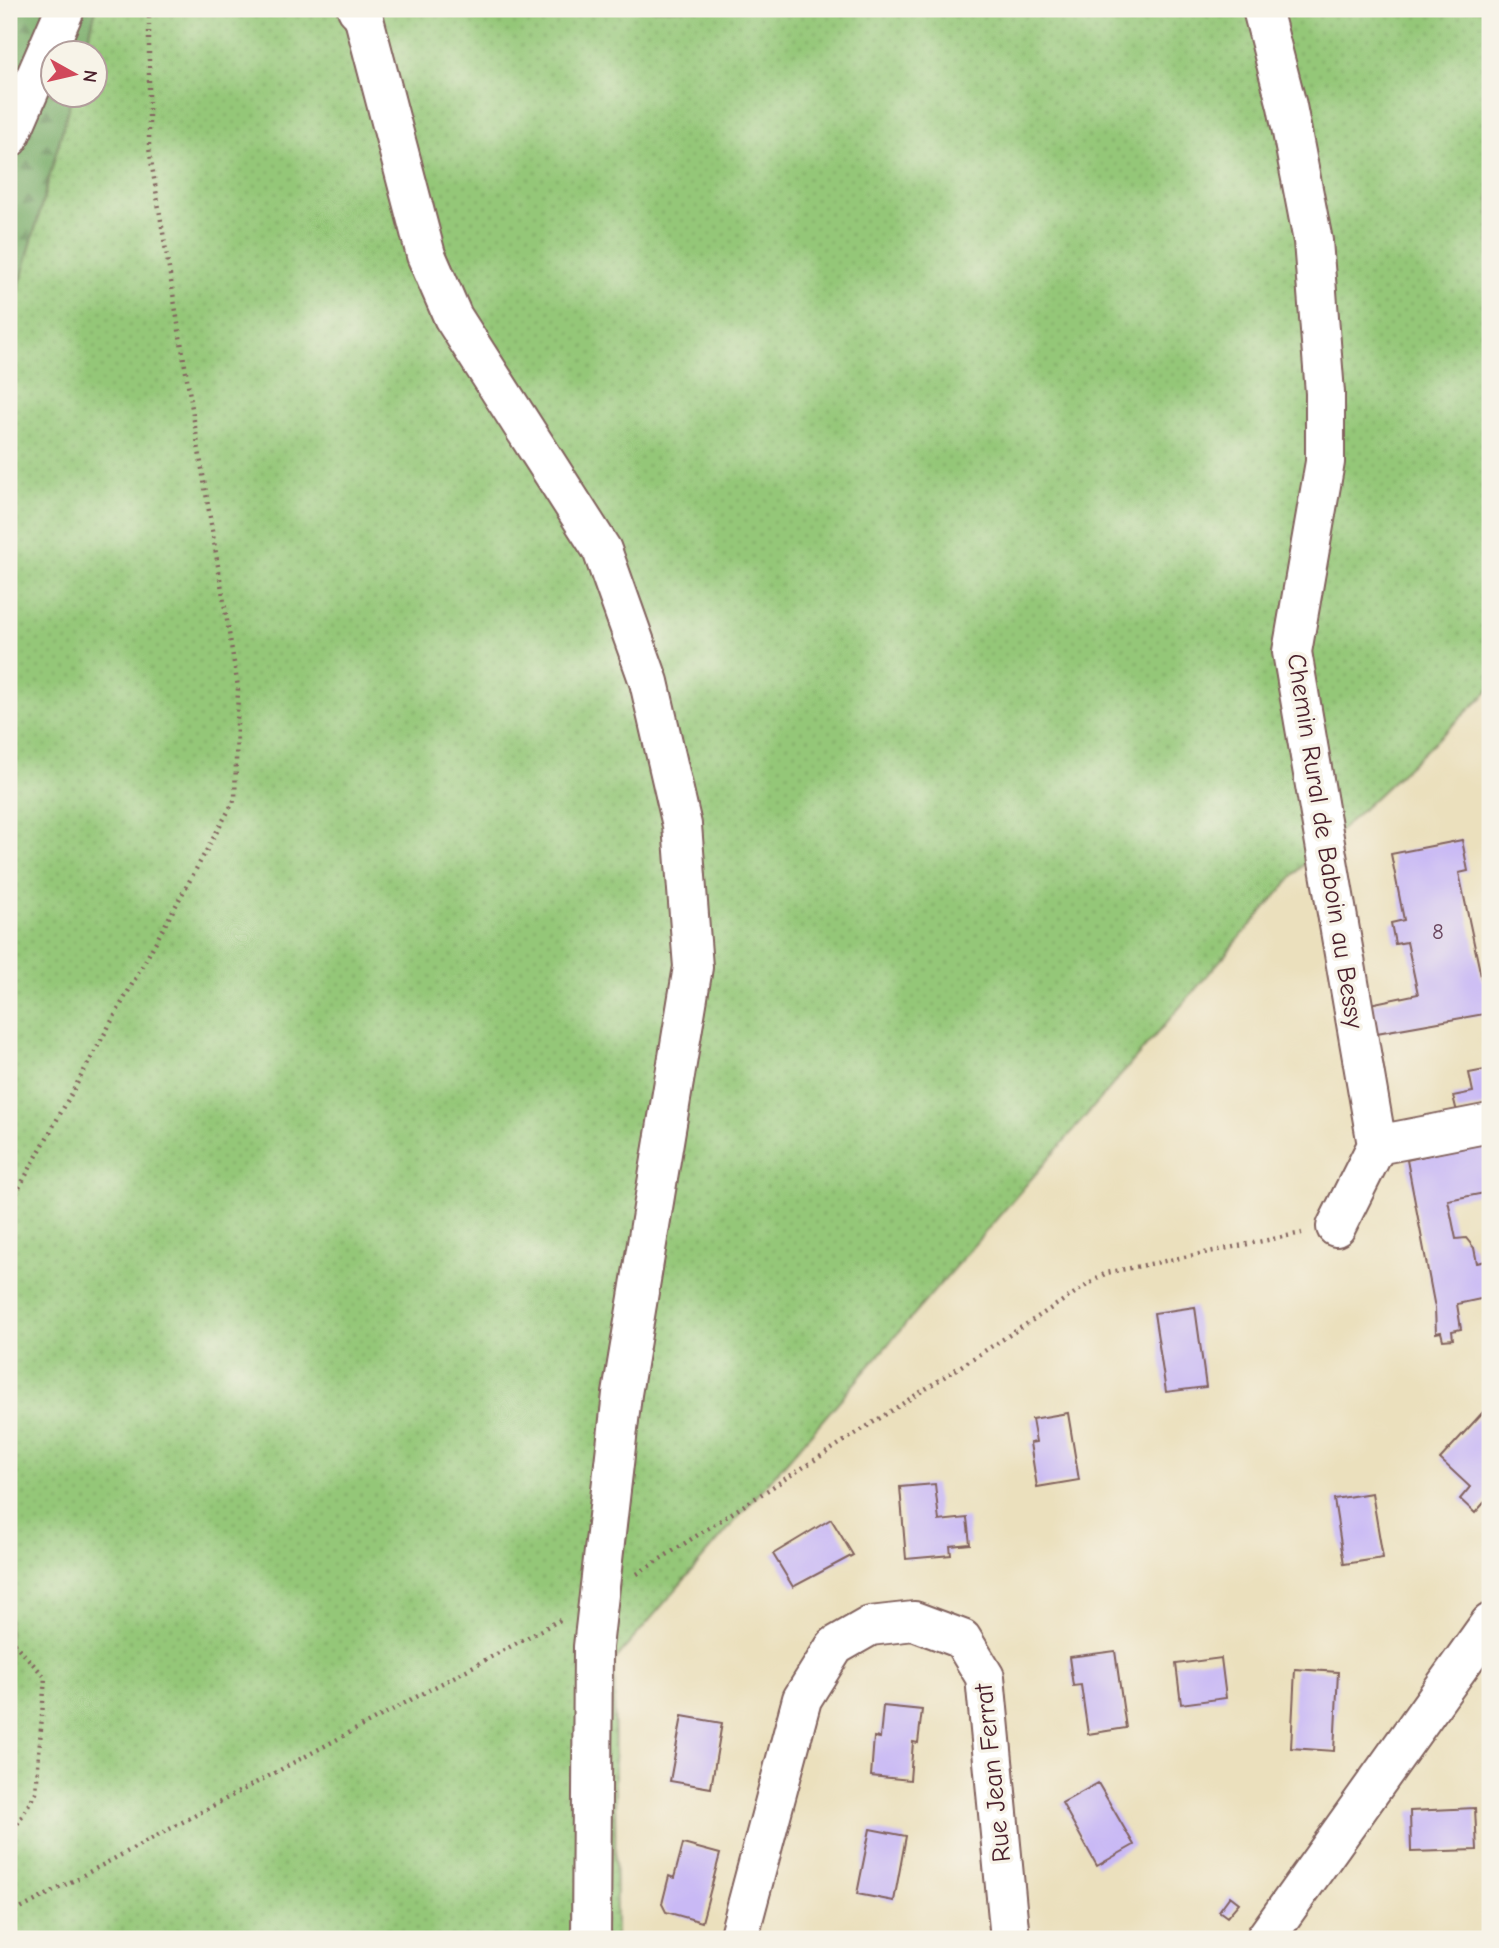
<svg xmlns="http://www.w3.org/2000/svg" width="1499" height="1948" font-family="'Comic Neue',sans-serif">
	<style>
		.grass { fill: url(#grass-dots); stroke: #6f7352; stroke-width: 2 }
		.forest { fill: url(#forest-firs); stroke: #60664a; stroke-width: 2 }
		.building { fill: #c9b9f5 }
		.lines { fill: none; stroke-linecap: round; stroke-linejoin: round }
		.minor-casing { stroke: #82635e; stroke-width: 42 }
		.path { stroke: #82635e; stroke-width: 4.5; stroke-dasharray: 2 5; stroke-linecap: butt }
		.minor { stroke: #fff; stroke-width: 38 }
		.labels { text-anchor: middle; stroke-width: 7; stroke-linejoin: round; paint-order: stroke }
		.number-label { font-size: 23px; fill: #6a465e }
		.street-label { font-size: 26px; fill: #4a1f2b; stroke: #f7f3e8 }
	</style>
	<defs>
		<pattern id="grass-dots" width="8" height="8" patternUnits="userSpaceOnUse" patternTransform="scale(1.75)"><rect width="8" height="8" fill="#94c778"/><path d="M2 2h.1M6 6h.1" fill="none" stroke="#81aa68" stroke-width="1.8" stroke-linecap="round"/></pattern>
		<pattern id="forest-firs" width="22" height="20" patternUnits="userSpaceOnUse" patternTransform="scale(1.75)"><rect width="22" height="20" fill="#77ac68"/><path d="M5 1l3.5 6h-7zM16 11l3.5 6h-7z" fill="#648b56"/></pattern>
	</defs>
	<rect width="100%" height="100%" fill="#f7f3e8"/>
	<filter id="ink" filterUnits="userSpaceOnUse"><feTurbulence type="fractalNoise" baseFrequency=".0143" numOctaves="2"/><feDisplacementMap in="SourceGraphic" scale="14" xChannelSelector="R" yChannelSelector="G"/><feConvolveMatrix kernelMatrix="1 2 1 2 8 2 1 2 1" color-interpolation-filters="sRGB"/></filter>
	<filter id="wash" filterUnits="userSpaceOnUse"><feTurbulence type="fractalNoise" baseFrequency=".00686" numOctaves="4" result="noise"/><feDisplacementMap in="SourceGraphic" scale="28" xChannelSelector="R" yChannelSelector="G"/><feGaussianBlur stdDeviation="1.57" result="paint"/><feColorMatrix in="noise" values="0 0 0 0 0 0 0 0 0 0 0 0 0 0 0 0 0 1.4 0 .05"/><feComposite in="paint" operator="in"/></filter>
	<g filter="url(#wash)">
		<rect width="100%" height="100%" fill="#ebe0bd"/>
		<path class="grass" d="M96,9H1490V690L1302,866L614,1661L616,1939H9V323L72,95L94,94V52H84Z"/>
		<path class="forest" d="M9,9H96L84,52H52V94L72,95L9,323Z"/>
		<g id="blocks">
			<path class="building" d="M1462,840L1468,871L1459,873L1482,981L1490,979V1013L1371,1034L1365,1005L1418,994L1407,942L1395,944L1391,923L1404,920L1391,854Z
				M1490,1069V1105L1457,1112L1453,1096L1473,1092L1469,1073Z
				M1490,1141V1192L1448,1200L1456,1239L1466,1238L1474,1248L1477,1263L1490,1260V1297L1457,1304L1461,1329L1452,1331L1453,1339L1443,1340L1441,1332L1436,1333L1435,1308L1407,1160Z
				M1195,1307L1206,1387L1166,1392L1154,1313Z
				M1484,1411L1490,1416V1496L1475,1513L1460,1499L1470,1487L1440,1459Z
				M1068,1413L1079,1480L1037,1487L1030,1443L1036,1442L1032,1419Z
				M935,1484L939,1521L967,1518L970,1544L950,1546L951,1555L906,1559L900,1487Z
				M1372,1493L1383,1558L1344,1564L1334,1499Z
				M831,1519L853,1555L793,1587L773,1554Z
				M1115,1651L1126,1728L1088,1734L1081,1685L1073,1686L1069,1657Z
				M1221,1658L1226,1698L1181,1704L1176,1664Z
				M1295,1669L1338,1672L1334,1751L1291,1748Z
				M883,1706L922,1710L918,1743L913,1742L910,1780L871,1776L874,1737L880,1738Z
				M682,1716L722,1723L711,1788L670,1781Z
				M1098,1783L1134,1845L1097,1866L1062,1803Z
				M1475,1808L1477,1850L1411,1852L1410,1811Z
				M870,1829L906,1836L894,1901L857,1894Z
				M683,1844L720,1854L702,1922L666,1912L662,1904L669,1876L674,1878Z
				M1230,1896L1239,1903L1227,1917L1219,1911Z
				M1126,1932L1127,1939H1093V1938Z"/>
		</g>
	</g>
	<g filter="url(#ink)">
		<use href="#blocks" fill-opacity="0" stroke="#82635e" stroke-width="2"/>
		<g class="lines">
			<g class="minor-casing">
				<path id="minor" d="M357,9L363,15L426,255L453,317L602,550L649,682L682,825L693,967L622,1394L593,1647L591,1939
					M1262,9L1287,106L1313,241L1325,393V462L1292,652L1377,1145L1490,1123
					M9,138L65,9
					M1336,1227L1377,1145
					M738,1939L802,1699L835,1646L870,1626L914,1621L962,1639L985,1677L1010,1939
					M1265,1939L1490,1623"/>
			</g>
			<path class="path" d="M9,1206L235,799L238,687L149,148V9
				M637,1574L1106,1273L1302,1233
				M9,1638L45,1677L36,1792L9,1838
				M9,1915L560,1620
				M9,1932L11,1939"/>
			<use href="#minor" class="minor"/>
		</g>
	</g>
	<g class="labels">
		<g class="number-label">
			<text x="1438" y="939">8</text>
		</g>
		<g class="street-label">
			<text transform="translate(1326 841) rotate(81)" y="9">Chemin Rural de Baboin au Bessy</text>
			<text transform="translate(992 1773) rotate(-96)" y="9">Rue Jean Ferrat</text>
		</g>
	</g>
	<rect width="1499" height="1948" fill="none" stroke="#f7f3e8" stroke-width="35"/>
	<g transform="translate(74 74) rotate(98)"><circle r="33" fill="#f7f3e8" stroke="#b29e9c" stroke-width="2"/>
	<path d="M0-5L12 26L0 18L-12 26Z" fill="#d1495b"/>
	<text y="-10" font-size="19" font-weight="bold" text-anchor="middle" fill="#4a1f2b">N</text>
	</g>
</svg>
